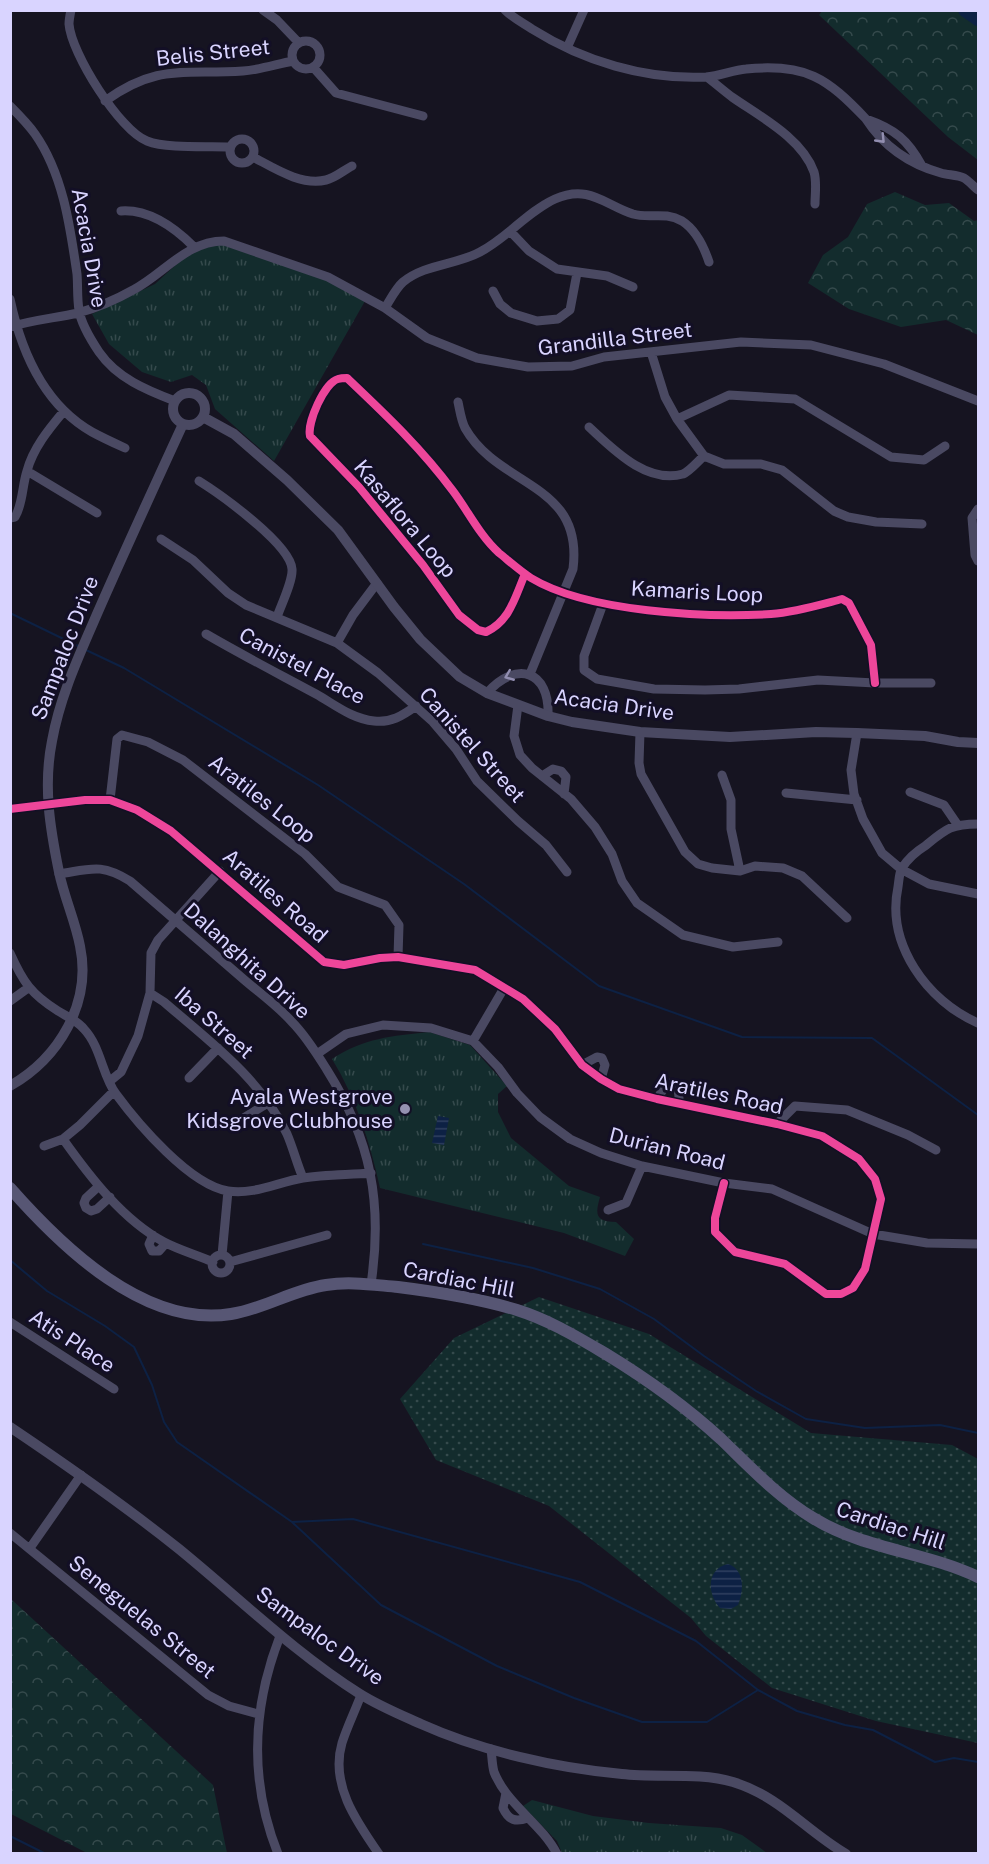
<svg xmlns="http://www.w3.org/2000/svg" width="989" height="1864" font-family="'Public Sans',sans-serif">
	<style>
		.grass { fill: url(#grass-dots) }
		.forest { fill: url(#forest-crowns) }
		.park { fill: url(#park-tufts) }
		.water { fill: url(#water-rules) }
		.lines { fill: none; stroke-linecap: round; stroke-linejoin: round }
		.stream { stroke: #0d2144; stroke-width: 2 }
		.river { stroke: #0d2144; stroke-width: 14 }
		.minor { stroke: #4a4962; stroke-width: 9 }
		.tertiary { stroke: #4a4962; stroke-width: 10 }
		.secondary { stroke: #575674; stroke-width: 12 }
		.cycleway-casing { stroke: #130f26; stroke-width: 11 }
		.cycleway { stroke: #ed469a; stroke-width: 8 }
		.oneway { stroke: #928eb0 }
		.poi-dot { fill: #9591b1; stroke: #130f26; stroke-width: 2 }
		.labels { text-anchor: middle; stroke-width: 6; stroke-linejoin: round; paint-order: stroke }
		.street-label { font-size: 21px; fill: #d9d4ff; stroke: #130f26 }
		.poi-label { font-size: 21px; fill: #d9d4ff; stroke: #130f26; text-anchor: end }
	</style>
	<defs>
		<pattern id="grass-dots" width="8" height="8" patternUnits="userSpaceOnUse" patternTransform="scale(1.5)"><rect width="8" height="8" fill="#132c2d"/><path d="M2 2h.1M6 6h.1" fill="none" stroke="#354a4c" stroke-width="1.8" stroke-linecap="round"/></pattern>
		<pattern id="forest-crowns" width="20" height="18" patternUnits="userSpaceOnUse" patternTransform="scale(1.5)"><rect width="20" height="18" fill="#132c2d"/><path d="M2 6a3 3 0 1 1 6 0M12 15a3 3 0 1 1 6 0" fill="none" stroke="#354a4c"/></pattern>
		<pattern id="park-tufts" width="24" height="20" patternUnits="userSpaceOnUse" patternTransform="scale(1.5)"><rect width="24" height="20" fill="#132c2d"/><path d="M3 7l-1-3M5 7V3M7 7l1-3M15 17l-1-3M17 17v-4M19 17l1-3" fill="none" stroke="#354a4c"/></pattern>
		<pattern id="water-rules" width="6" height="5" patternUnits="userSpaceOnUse" patternTransform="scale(1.5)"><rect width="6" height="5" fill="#0d2144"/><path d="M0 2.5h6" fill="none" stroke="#304060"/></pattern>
	</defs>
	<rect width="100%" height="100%" fill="#161421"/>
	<path class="grass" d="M539,1297L649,1334L811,1433L952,1445L978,1459V1743L876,1721L772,1688L706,1636L691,1618L549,1506L436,1460L400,1399L454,1338Z"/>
	<path class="forest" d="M823,10L978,11V160L948,137L819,15Z
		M895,192L925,205L949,203L974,221L978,220V335L946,320L901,327L849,309L808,283L823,255L848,237L867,204Z
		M11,1599L213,1785L227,1853H87L11,1814Z"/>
	<path class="park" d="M224,243L326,279L365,301L274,461L215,409L206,385L192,375L171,382L142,372L109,344L92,314L155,284L194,248Z
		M429,1032L470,1045L507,1086L498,1094V1112L511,1138L569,1186L600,1197C595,1214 595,1222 616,1222L634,1239L625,1256L564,1233L380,1188C370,1142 356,1098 332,1059C364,1038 392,1036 429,1032Z
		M532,1800L593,1816L649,1823L721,1828L742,1835L767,1853H562L557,1841L523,1806Z"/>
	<path class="water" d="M438,1116L449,1118L444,1145L432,1143Z
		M728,1564C745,1570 744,1590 738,1605L731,1609L720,1608C707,1594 706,1569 728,1564Z"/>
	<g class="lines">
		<path class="stream" d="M10,613L78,646
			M86,650L124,668L318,785L464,884L599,986L742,1037L872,1038L978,1115
			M423,1244L533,1268L600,1289L654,1319L704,1356L756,1391L806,1419L865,1428L940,1425L978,1433
			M10,1260L47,1291L105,1326L134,1347L152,1385L164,1422L177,1442L292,1522L381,1605L497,1666L574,1698L642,1722H707L758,1690
			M292,1522L353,1519L580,1582L696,1641L758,1690L797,1711L845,1725L873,1730L935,1762L954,1758L978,1762
			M10,1836L46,1854"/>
		<path class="river" d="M965,10L978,19"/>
		<path class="minor" d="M71,10C70,15 69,20 69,24C71,53 120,131 147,141C167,149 207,146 230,147
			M263,10L277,20L299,43
			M505,10C513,18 523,23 532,29C583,61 645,80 706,77C720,76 733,70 746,69C806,63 827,78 866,119
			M292 55a14 14 0 1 1 28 0a14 14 0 1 1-28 0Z
			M567,48L584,10
			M313,67L336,93L423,116
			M707,77C716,84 724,91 732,97C759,116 802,138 814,172C817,182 815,194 815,204
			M105,101C158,63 184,75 243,71C260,70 277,64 293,61
			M10,106C19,115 28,124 35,134C63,174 70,226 77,274C78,286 77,298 79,310C81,324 91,340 99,352C117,378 146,390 175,401
			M230 151a12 12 0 1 1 24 0a12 12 0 1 1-24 0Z
			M253,157C274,168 301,186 326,180C335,178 344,170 352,166
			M922,166C908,140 895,129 866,119C884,147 909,164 941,173C948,175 958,175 964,178C969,181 974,187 978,190
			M121,211C150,209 175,228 194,247
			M510,231L529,251L557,269L607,276L633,287
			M493,291L500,304L511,313L537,321L558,319L570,310L577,273
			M10,299C21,351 43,404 92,432C103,438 114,443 125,448
			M385,308C390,300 396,288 403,282C425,264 456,265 480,252C507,238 527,212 555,199C589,184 605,205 633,214C650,219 664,211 682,221C696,230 704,247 709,262
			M10,327C32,320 56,318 78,313C96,308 117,299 133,290C164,274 186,241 224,241L328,277L385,308L427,338L477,358L528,367L572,366L604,357L741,342L811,345L884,364L978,401
			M651,352L665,397L677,419L704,456L724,464H761L782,470L834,511L848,517L876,522L922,524
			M458,402C460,411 461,420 465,428C499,488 584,482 573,569L530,674
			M677,419L729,395L795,399L891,457L924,460L945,446
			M589,427C613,449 646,484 683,474C690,471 698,461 704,456
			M27,471L97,513
			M199,481C220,494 290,544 292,569C293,581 281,605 277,617
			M978,509L972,518L975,555L978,561
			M10,518L15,517C23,504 22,486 27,471C33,448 49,429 64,411
			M161,539L193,560L228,593L246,605L337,643L378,673L433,722L456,749L477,781L518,821L546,845L567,872
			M525,574C515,597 510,621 486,632L478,630L459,615L423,565L359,487L310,436C307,423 324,383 338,379C341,378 344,378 347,378C386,415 421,448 453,491C468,511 480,536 499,553C509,561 520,571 531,578C587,612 706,618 771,614C796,612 819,605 842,599L849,603L871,645L875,683
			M603,604L584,656V670L597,679L654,689L705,690L739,689L818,680L875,683H931
			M206,634C242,655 279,674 316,694C334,704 352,719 374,721C391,723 402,716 416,706
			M337,643L353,615L377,583
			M487,693C516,660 550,670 548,716
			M518,705L514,736L520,755L532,768L571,799L595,827L612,854L622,881L637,903L683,935L733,947L778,942
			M640,732L639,763L641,774L685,852L698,864L712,868L740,871L755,866L783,868L802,876L847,918
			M857,733L851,770L854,794L863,819L882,853L901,869L929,884L978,894
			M722,775L731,800V829L740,871
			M542,776L553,769L561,771L566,777L564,794
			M910,792L944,805L957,824
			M786,793L857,800
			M110,800L117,739L122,735L148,742L183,760L305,854L338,887L385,905L399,925L398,957
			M10,809L85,800H110L137,810L171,831L324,962L344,965L380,958L398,957L475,970L523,999L555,1029L582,1065L601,1079L619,1089L657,1099L777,1124L822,1136L859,1159L875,1179L881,1199L865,1269L853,1288L841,1294H826L785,1264L735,1252L715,1232V1218L724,1183
			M978,824C951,824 946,829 925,846C917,851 907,860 902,868C899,873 899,881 898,887C886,944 927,1001 978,1023
			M59,874C91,869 101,863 130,881C167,913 204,945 241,977C258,992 277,1005 292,1022C306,1036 317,1054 327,1070C371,1140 383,1203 371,1284
			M10,953C23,982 31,994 58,1011C66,1016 78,1021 84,1029C101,1047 102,1075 116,1094C138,1124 190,1185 228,1191C254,1195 278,1182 303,1178C325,1174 349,1175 371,1173
			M150,993L164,1002C209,1041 260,1078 287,1134C293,1148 297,1164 303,1178
			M10,1001L28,988
			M473,1041L504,988
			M317,1054L346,1034L383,1025L431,1028L473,1041L498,1067L517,1093L540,1117L570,1139L601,1153L642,1166L724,1183L772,1189L873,1234L927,1243L978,1244
			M582,1065L597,1057L602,1058L605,1065L601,1079
			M189,1078L218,1048
			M110,1081L121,1072L138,1036L150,993L151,953L158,940L220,871
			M657,1099L666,1085L671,1083C680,1089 679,1095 679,1104
			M237,1122L268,1103
			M777,1124L795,1106L847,1110L908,1135L936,1150
			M63,1139C90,1177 123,1220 164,1242C179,1250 197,1255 213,1262
			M44,1146L63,1139L80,1125L114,1091
			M99,1186L86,1198L84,1203L86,1208L91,1211L97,1209L110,1197
			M608,1210L626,1203L642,1166
			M153,1235L149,1244L152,1251H159L166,1243
			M212 1264a9 9 0 1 1 18 0a9 9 0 1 1-18 0Z
			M222,1255L228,1191
			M230,1262L327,1235
			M10,1322L114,1389
			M10,1533L208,1695L229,1706L258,1714
			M30,1548L81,1475
			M361,1695C355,1711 347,1727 342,1743C330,1784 356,1821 379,1854
			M491,1749C492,1756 492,1765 494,1772C507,1805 541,1823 557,1854
			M506,1793L503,1808C509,1821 516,1822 528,1818
			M278,1854C249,1781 252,1708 280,1636"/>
		<path class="tertiary" d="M173 409a16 16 0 1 1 32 0a16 16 0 1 1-32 0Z
			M203,417L234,434L287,480L338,530L394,607L420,639L460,677L487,693L548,716L572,722L640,732L730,737L816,732L857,733L925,736L958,742L978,743
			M10,1086C59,1058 92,1003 80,946C75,920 64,897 59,872C50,828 43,786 52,741C60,696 79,656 97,614C125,550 154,487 183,424
			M10,1427C68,1466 125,1506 179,1549C239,1598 295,1653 360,1694C379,1706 401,1715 421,1724C481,1751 556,1768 622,1774C657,1778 699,1772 733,1782C781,1797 805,1830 846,1854"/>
		<path class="secondary" d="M10,1188C62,1247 145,1328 231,1314C264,1309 292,1290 326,1285C350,1281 374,1285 398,1287C438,1292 478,1298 517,1310C549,1320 577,1337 606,1354C647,1379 685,1406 721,1439C750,1467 778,1497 813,1518C863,1549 926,1552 978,1577"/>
		<g class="cycleway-casing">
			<path id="cycleway" d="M525,574C515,597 510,621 486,632L478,630L459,615L423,565L359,487L310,436C307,423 324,383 338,379C341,378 344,378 347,378C386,415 421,448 453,491C468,511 480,536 499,553C509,561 520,571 531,578C587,612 706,618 771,614C796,612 819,605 842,599L849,603L871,645L875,683
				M10,809L85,800H110L137,810L171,831L324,962L344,965L380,958L398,957L475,970L523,999L555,1029L582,1065L601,1079L619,1089L657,1099L777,1124L822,1136L859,1159L875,1179L881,1199L865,1269L853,1288L841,1294H826L785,1264L735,1252L715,1232V1218L724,1183"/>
		</g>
		<use href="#cycleway" class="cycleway"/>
	</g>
	<defs><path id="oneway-chevron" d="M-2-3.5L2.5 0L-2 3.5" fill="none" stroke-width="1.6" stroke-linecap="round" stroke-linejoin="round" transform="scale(1.5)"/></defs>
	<g class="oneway">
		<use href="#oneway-chevron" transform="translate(881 139) rotate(46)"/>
		<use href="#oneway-chevron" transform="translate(509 676) rotate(158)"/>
	</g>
	<circle class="poi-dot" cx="405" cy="1109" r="6"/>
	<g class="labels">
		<g class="street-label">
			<text transform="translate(213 53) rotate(-6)" y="7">Belis Street</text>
			<text transform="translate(89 248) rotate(80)" y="7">Acacia Drive</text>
			<text transform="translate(615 339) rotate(-7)" y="7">Grandilla Street</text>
			<text transform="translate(405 519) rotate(50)" y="7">Kasaflora Loop</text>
			<text transform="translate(697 592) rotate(3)" y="7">Kamaris Loop</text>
			<text transform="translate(65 648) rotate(-69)" y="7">Sampaloc Drive</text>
			<text transform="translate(302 666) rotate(28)" y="7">Canistel Place</text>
			<text transform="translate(614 705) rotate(8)" y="7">Acacia Drive</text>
			<text transform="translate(472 745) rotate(48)" y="7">Canistel Street</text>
			<text transform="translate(262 799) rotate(38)" y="7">Aratiles Loop</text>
			<text transform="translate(275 896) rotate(41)" y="7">Aratiles Road</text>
			<text transform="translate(247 961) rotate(42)" y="7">Dalanghita Drive</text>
			<text transform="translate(214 1023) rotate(41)" y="7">Iba Street</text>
			<text transform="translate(719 1094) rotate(12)" y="7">Aratiles Road</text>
			<text transform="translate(667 1149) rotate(14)" y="7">Durian Road</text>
			<text transform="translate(459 1280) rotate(11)" y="7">Cardiac Hill</text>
			<text transform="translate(72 1341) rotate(33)" y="7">Atis Place</text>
			<text transform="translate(891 1526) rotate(18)" y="7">Cardiac Hill</text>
			<text transform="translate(142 1617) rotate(39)" y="7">Seneguelas Street</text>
			<text transform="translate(320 1636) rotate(36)" y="7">Sampaloc Drive</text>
		</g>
		<g class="poi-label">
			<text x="393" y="1104">Ayala Westgrove<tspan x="393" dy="24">Kidsgrove Clubhouse</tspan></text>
		</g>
	</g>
	<rect width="989" height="1864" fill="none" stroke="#d9d4ff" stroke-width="24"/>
</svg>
